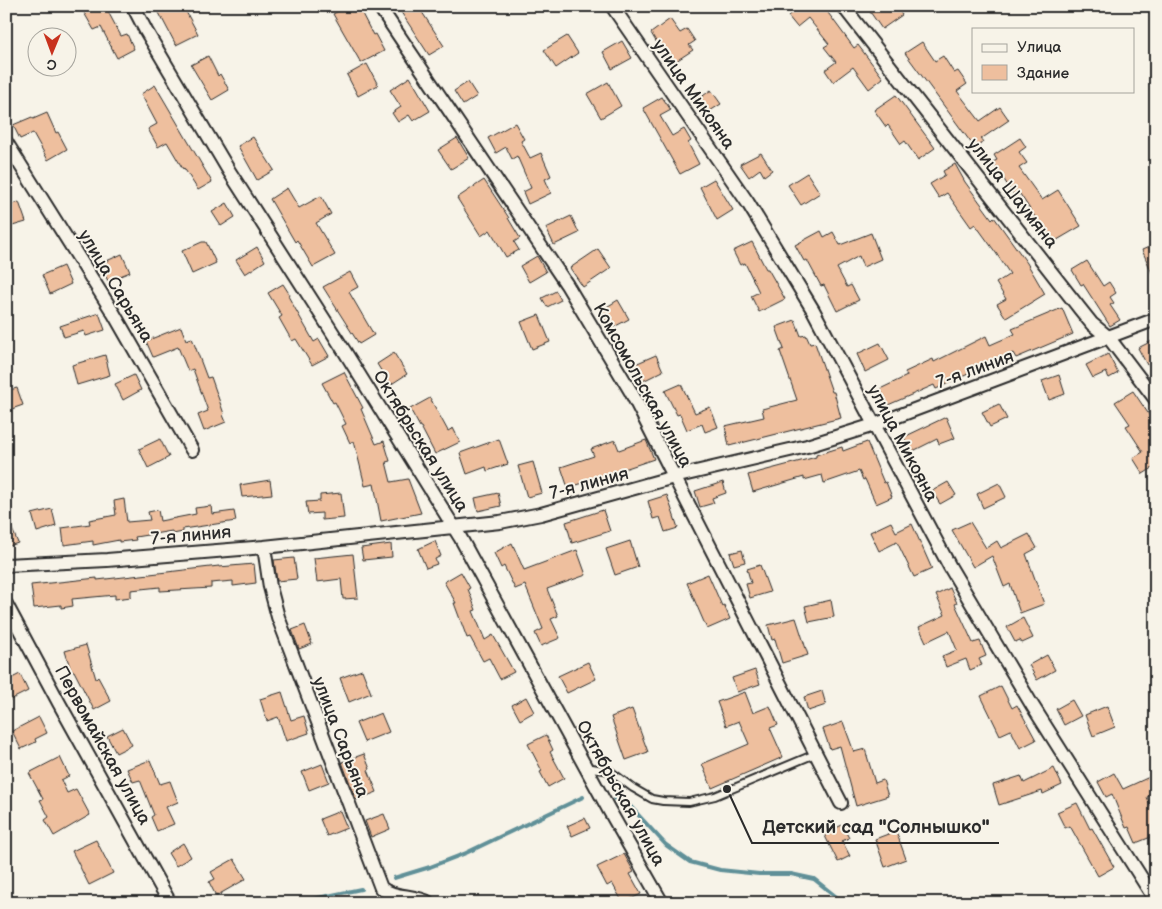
<svg xmlns="http://www.w3.org/2000/svg" width="1162" height="909" font-family="'Balsamiq Sans',sans-serif">
	<style>
		.lines { fill: none; stroke-linecap: round; stroke-linejoin: round }
		.stream { stroke: #609098; stroke-width: 4 }
		.building { fill: #eebf9e; stroke: #2b2b2b }
		.service-casing { stroke: #2b2b2b; stroke-width: 10 }
		.minor-casing { stroke: #2b2b2b; stroke-width: 16 }
		.service { stroke: #f7f3e8; stroke-width: 6 }
		.minor { stroke: #f7f3e8; stroke-width: 12 }
		.labels { text-anchor: middle; stroke-width: 4; stroke-linejoin: round; paint-order: stroke }
		.street-label { font-size: 18px; fill: #2b2b2b; stroke: #f7f3e8 }
		.leader { fill: none; stroke: #2b2b2b; stroke-width: 2 }
		.callout-dot { fill: #2b2b2b; stroke: #f7f3e8; stroke-width: 2 }
		.callout-label { font-size: 19px; text-anchor: middle; font-weight: bold; fill: #2b2b2b; stroke: #f7f3e8; stroke-width: 4; stroke-linejoin: round; paint-order: stroke }
	</style>
	<rect width="100%" height="100%" fill="#f7f3e8"/>
	<filter id="ink" filterUnits="userSpaceOnUse"><feTurbulence type="fractalNoise" baseFrequency=".02" numOctaves="2"/><feDisplacementMap in="SourceGraphic" scale="10" xChannelSelector="R" yChannelSelector="G"/><feConvolveMatrix kernelMatrix="1 2 1 2 8 2 1 2 1" color-interpolation-filters="sRGB"/></filter>
	<g filter="url(#ink)">
		<g class="lines">
			<path class="stream" d="M615,799L631,807L666,845L690,862L720,870L759,874H791L814,879L844,903
				M394,878L430,867L466,853L583,797
				M294,903L361,889"/>
		</g>
		<path class="building" d="M93,6H105L121,36L127,34L134,49L117,58L101,27L94,30L83,11Z
			M164,6H183L198,34L176,45L157,9Z
			M348,6H358L373,35L375,34L384,51L361,63L333,14Z
			M397,6H418L444,46L429,55Z
			M799,6H823L854,48L858,45L883,78L869,89L853,67L833,82L825,70L836,62L824,47L829,44L808,18L797,27L788,16Z
			M866,6H896L902,15L882,29Z
			M670,19L680,33L687,29L695,41L689,45L693,50L670,65L651,33Z
			M567,36L578,53L556,68L544,50Z
			M622,41L632,58L612,69L603,52Z
			M922,42L935,61L943,56L954,73L958,71L967,84L957,91L980,121L1000,107L1009,120L981,139L983,142L975,148L905,53Z
			M208,56L218,76L220,74L229,90L212,100L191,65Z
			M367,64L378,85L358,96L347,75Z
			M410,77L430,111L413,121L409,115L398,122L392,113L401,107L390,90Z
			M468,82L477,96L463,105L454,91Z
			M608,82L621,106L601,118L587,94Z
			M155,85L212,182L198,190L184,168L183,169L167,142L158,147L148,129L157,124L141,94Z
			M711,90L721,104L705,114L696,101Z
			M896,95L935,148L918,160L905,141L901,144L888,125L886,127L874,110Z
			M662,97L671,110L660,116L672,136L684,129L691,141L688,143L699,164L680,174L643,108Z
			M47,113L56,133L58,132L67,149L48,160L33,133L20,139L13,125L32,117L33,119Z
			M515,123L524,139L521,141L530,158L541,153L551,176L545,179L551,193L528,204L523,192L531,188L517,156L512,159L506,147L496,153L488,138Z
			M253,137L274,170L257,180L238,146Z
			M457,138L469,158L451,169L438,150Z
			M1020,138L1026,147L1019,152L1027,163L1019,168L1042,200L1058,190L1081,226L1052,243L1020,194L1015,197L993,162L997,160L994,155Z
			M761,153L772,170L764,176L760,169L749,177L740,164Z
			M955,164L965,182L992,219L994,217L1027,263L1045,294L1006,318L997,304L1006,299L996,283L1010,274L996,253L975,224L971,227L947,193L939,198L930,184L945,175L943,171Z
			M807,173L820,193L801,205L788,185Z
			M714,179L733,210L717,220L700,187Z
			M484,180L509,218H508L520,238L514,242L519,250L506,257L490,230L481,236L457,198Z
			M287,188L299,208L321,196L331,214L316,223L335,255L313,267L297,240L295,242L270,199Z
			M19,202L26,222L9,227L6,220V206Z
			M227,203L235,217L221,226L212,212Z
			M571,216L579,233L554,245L546,228Z
			M821,231L824,237L833,232L840,245L871,233L881,259L863,267L859,256L837,268L847,287L851,285L859,300L837,311L824,285L821,286L807,260L804,261L795,245Z
			M202,242H206L216,263L192,274L182,251Z
			M752,242L766,269H768L785,299L759,312L751,296L759,292L745,263L740,265L733,251Z
			M1156,244V282L1142,250Z
			M257,247L265,261L245,274L236,260Z
			M598,249L611,268L583,287L570,268Z
			M122,254L130,272L108,281L100,264Z
			M537,256L546,272L529,282L520,266Z
			M1087,261L1103,286L1109,282L1116,293L1110,297L1114,303L1110,305L1120,320L1110,326L1083,284L1081,285L1072,270Z
			M63,266L71,284L50,294L42,275Z
			M350,272L358,287L349,292L374,335L359,344L323,287Z
			M283,284L290,295L288,296L314,342L319,339L329,356L312,365L296,339L292,341L279,318L282,316L268,293Z
			M556,291L561,300L547,307L542,298Z
			M618,300L629,319L610,329L600,311Z
			M1062,308L1073,334L1016,358L1013,353L936,389L934,385L888,405L880,389L907,376L905,372L933,359L934,362L986,336L990,345L1015,334L1012,329Z
			M99,313L105,330L86,336L84,331L64,337L60,326Z
			M539,315L550,342L532,349L521,322Z
			M795,320L801,336L806,335L810,344L815,343L832,392H834L841,418L729,446L725,426L764,417L762,409L797,400L780,351L784,349L776,327Z
			M181,327L186,340L192,338L207,378L211,377L224,414L223,415L226,422L204,431L198,415L208,411L193,369L188,371L178,347L153,357L146,341Z
			M1152,341L1156,348V360L1147,365L1138,348Z
			M880,343L889,360L865,372L857,354Z
			M394,353L407,374L390,385L377,364Z
			M1108,354L1118,373L1109,378L1106,372L1093,378L1086,365Z
			M105,355L110,375L77,385L72,365Z
			M656,355L663,371L641,382L633,365Z
			M344,372L363,408L361,409L376,444L384,441L390,461L386,462L391,482L408,479L421,513L381,521L374,484L365,486L354,441L350,443L342,426L346,424L335,402L333,403L322,383Z
			M134,375L141,390L123,400L115,384Z
			M1059,375L1065,394L1049,400L1042,381Z
			M681,384L695,413L710,407L718,427L705,432L702,424L687,430L680,414L677,415L665,391Z
			M17,388L23,405L6,411V391Z
			M1133,391L1156,425V466L1143,474L1133,458L1143,452L1126,426L1130,424L1115,402Z
			M430,398L448,431L453,428L460,442L435,454L421,427H420L410,409Z
			M999,404L1007,419L990,427L982,412Z
			M946,417L955,438L939,444L937,439L911,452L904,437Z
			M160,439L169,457L148,468L139,449Z
			M499,439L508,464L487,471L486,467L467,474L460,453Z
			M615,440L619,450L646,440L654,459L568,488L561,467L594,456L591,449Z
			M867,442L884,483L886,482L892,497L876,504L865,479L863,480L859,471L824,483L822,475L804,480V477L753,492L748,475L816,457V455L842,447L843,451Z
			M533,462L542,493L527,497L518,466Z
			M270,480L272,494L242,497L240,485Z
			M723,482L726,493L712,498L714,503L700,507L695,491Z
			M948,482L956,495L940,504L932,491Z
			M999,483L1006,497L983,508L977,494Z
			M341,493L344,518L322,520V513L308,514L306,502L320,501V495Z
			M498,493L501,506L478,511L475,498Z
			M667,495L678,528L665,532L660,517L653,519L648,501Z
			M124,499L127,522L150,520L148,512L158,510L160,521L196,514L195,508L211,506L212,514L234,511L236,521L183,529V532L173,534L172,531L135,537L136,540L119,542V540L93,545V541L64,545L62,528L90,524L89,520L116,515L114,501Z
			M52,509L56,526L37,532L32,514Z
			M603,510L610,531L572,543L566,522Z
			M6,515L18,543L6,547Z
			M891,522L896,532L912,524L932,569L914,577L897,542L879,551L870,532Z
			M970,522L986,548L997,541L1001,548L1029,534L1037,548L1026,554L1044,604L1020,613L1010,584L1004,587L992,556L973,567L952,530Z
			M435,541L441,556L435,559L437,564L426,568L418,549Z
			M630,541L638,567L615,575L606,549Z
			M512,543L524,570L577,550L586,575L547,589L558,616L551,619L560,638L541,646L535,633L543,629L525,585L515,589L504,566L501,568L494,553Z
			M391,544L392,557L363,560L361,548Z
			M742,550L745,562L734,565L730,553Z
			M353,554L358,598L343,599L341,579L317,582L314,558Z
			M294,558L297,579L277,581L274,560Z
			M254,564L256,583L233,586V581L211,583V588L160,591V587L131,590V597L115,599V595L72,599L73,606L61,608V605L34,608L31,585L97,578V580L124,577L219,566V567Z
			M760,565L770,592L750,598L746,584L751,583L747,569Z
			M461,572L470,588L468,589L476,610L473,611L485,640L493,635L514,672L500,679L489,658L483,661L470,637L467,638L454,603H456L444,582Z
			M708,574L722,606L724,605L730,619L707,629L687,583Z
			M950,588L957,603L955,604L973,643L980,641L986,656L979,659L982,665L970,670L966,659L946,667L942,656L957,650L949,631L926,642L919,627L945,615L936,595Z
			M831,600L834,617L809,622L805,606Z
			M796,618L808,655L782,663L775,639L772,640L768,625Z
			M1023,618L1033,638L1022,643L1020,640L1015,642L1007,627Z
			M305,625L312,644L299,649L292,630Z
			M86,645L96,679L98,677L111,701L94,710L74,671H71L65,651Z
			M1047,655L1055,670L1037,680L1029,665Z
			M588,662L596,679L567,693L558,676Z
			M362,670L371,693L349,702L340,678Z
			M755,670L760,684L737,692L732,678Z
			M20,674L28,691L6,702V681Z
			M1001,686L1012,708L1017,705L1036,740L1020,748L1011,730L1000,735L981,696Z
			M822,691L826,705L808,711L804,697Z
			M282,692L291,720L304,716L309,733L286,741L278,717L267,721L260,699Z
			M745,692L753,713L770,706L778,725L770,728L783,757L712,788L702,764L749,744L739,721L726,726L717,702Z
			M526,697L534,712L520,720L512,705Z
			M1072,700L1081,716L1064,725L1056,709Z
			M1107,706L1115,727L1093,736L1085,715Z
			M632,709L648,752L626,760L611,717Z
			M381,713L389,732L364,742L356,723Z
			M39,717L47,733L35,739L36,742L21,749L12,731Z
			M843,722L854,752L865,749L875,783L883,780L888,796L856,806L840,746L830,749L823,729Z
			M123,728L132,745L116,753L107,736Z
			M546,735L553,750L550,752L564,778L548,787L540,772L542,771L528,744Z
			M364,754L370,769L368,770L377,792L356,800L342,762Z
			M60,757L69,776L61,780L67,793L76,789L90,815L54,836L45,820L49,817L40,800L43,799L29,773Z
			M150,760L160,784L170,781L178,802L166,807L174,824L157,831L151,817L154,815L140,780L133,782L127,769Z
			M322,764L329,782L309,790L302,772Z
			M1054,768L1062,785L1043,794L1042,791L999,805L993,785L1021,776L1024,783Z
			M1114,773L1123,789L1156,774V793L1147,797L1156,819V835L1136,843L1129,827L1126,828L1112,794L1106,797L1098,782Z
			M1077,803L1090,829L1092,828L1114,867L1098,876L1070,826L1065,828L1057,812Z
			M340,811L347,828L327,836L320,819Z
			M384,814L390,829L371,837L365,821Z
			M585,818L590,828L572,836L567,826Z
			M842,825L849,838L842,841L850,856L838,862L824,834Z
			M896,831L906,859L885,867L875,839Z
			M96,840L113,873L89,885L72,851Z
			M183,843L191,857L176,866L168,853Z
			M624,854L634,872L630,874L641,894L623,903L612,883L607,886L597,867Z
			M234,859L246,879L216,896L209,882L215,879L211,872Z"/>
		<g class="lines">
			<g class="service-casing">
				<path id="service" d="M586,767L610,771L633,788L652,799L663,801L689,802L715,796L815,754"/>
			</g>
			<g class="minor-casing">
				<path id="minor" d="M133,6L146,31L229,171L345,352L460,537L609,810L662,903
					M379,6L567,285L631,392L841,803
					M612,6L748,203L813,310L950,567L1032,705L1156,901
					M843,6L1080,309L1092,324L1109,338L1156,400
					M6,142L114,314L192,450
					M264,547L270,587L278,617L381,888C395,899 414,894 429,903
					M6,565L107,560L264,547L500,522L541,514L674,477L807,446L874,425L1156,319
					M6,604L59,703L170,903"/>
			</g>
			<use href="#service" class="service"/>
			<use href="#minor" class="minor"/>
		</g>
	</g>
	<g class="labels">
		<g class="street-label">
			<text transform="translate(694 94) rotate(55)" y="6">улица Микояна</text>
			<text transform="translate(1013 193) rotate(52)" y="6">улица Шаумяна</text>
			<text transform="translate(116 286) rotate(59)" y="6">улица Сарьяна</text>
			<text transform="translate(975 369) rotate(-20)" y="6">7-я линия</text>
			<text transform="translate(643 385) rotate(61)" y="6">Комсомольская улица</text>
			<text transform="translate(421 441) rotate(58)" y="6">Октябрьская улица</text>
			<text transform="translate(903 443) rotate(62)" y="6">улица Микояна</text>
			<text transform="translate(589 483) rotate(-15)" y="6">7-я линия</text>
			<text transform="translate(191 535) rotate(-5)" y="6">7-я линия</text>
			<text transform="translate(341 737) rotate(69)" y="6">улица Сарьяна</text>
			<text transform="translate(103 745) rotate(61)" y="6">Первомайская улица</text>
			<text transform="translate(621 793) rotate(61)" y="6">Октябрьская улица</text>
		</g>
	</g>
	<path class="leader" d="M727 789L752 843H999"/>
	<circle class="callout-dot" cx="727" cy="789" r="5"/>
	<g class="callout-label">
		<text x="876" y="833">Детский сад "Солнышко"</text>
	</g>
	<rect width="1162" height="909" fill="none" stroke="#f7f3e8" stroke-width="25"/>
	<rect x="12" y="12" width="1137" height="884" fill="none" stroke="#2b2b2b" stroke-width="2" filter="url(#ink)"/>
	<rect x="972" y="28" width="162" height="65" fill="#f7f3e8" stroke="#a5a39c"/>
	<rect x="982" y="44" width="25" height="8" fill="#f7f3e8" stroke="#a5a39c"/>
	<text x="1017" y="52" font-size="15" fill="#2b2b2b">Улица</text>
	<rect x="982" y="65" width="25" height="15" fill="#eebf9e" stroke="#a5a39c"/>
	<text x="1017" y="78" font-size="15" fill="#2b2b2b">Здание</text>
	<g transform="translate(52 52) rotate(181)"><circle r="24" fill="#f7f3e8" stroke="#a5a39c"/>
	<path d="M0-4L9 19L0 12L-9 19Z" fill="#c8321e"/>
	<text y="-8" font-size="14" font-weight="bold" text-anchor="middle" fill="#2b2b2b">С</text>
	</g>
</svg>
